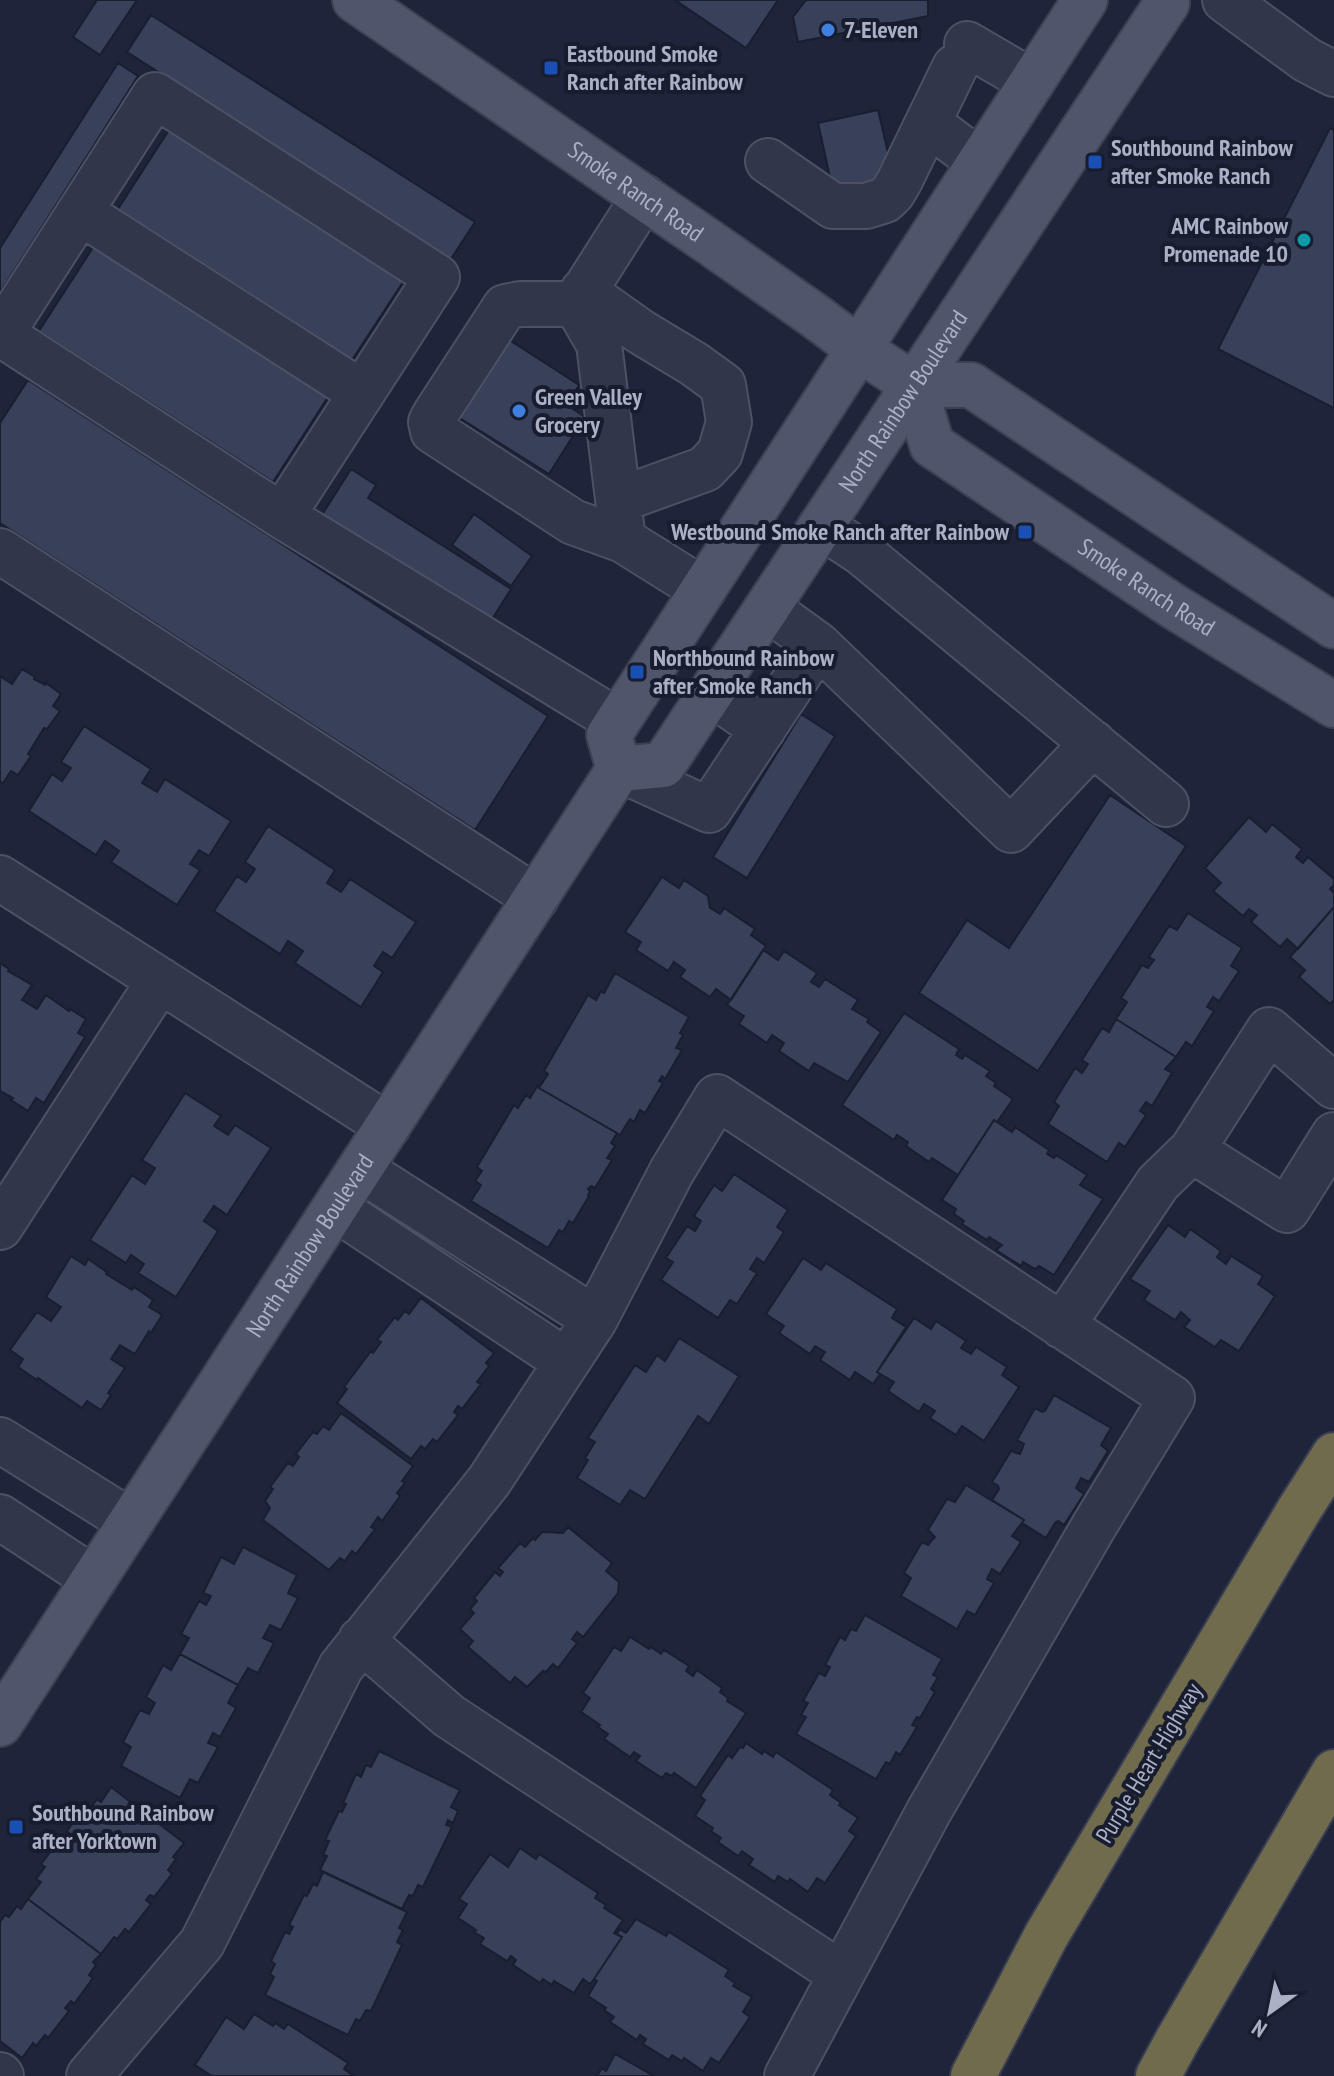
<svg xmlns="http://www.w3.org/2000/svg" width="1334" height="2076" font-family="'PT Sans Narrow',sans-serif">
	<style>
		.building { fill: #39405a; stroke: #191e30; stroke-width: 2 }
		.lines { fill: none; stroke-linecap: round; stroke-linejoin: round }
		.minor-casing { stroke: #4c5165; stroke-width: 48 }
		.major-casing { stroke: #3b4053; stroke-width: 48 }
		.highway-casing { stroke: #393e51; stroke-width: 48 }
		.minor { stroke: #32364a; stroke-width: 44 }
		.major { stroke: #4f556a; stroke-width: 44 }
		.highway { stroke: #716b4e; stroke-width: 44 }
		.shop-dot { fill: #3f7fe0; stroke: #171c2e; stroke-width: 3 }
		.transit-dot { fill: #1a4fb4; stroke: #171c2e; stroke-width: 3 }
		.culture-dot { fill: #0f9aa8; stroke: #171c2e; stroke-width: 3 }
		.labels { text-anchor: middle; stroke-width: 8; stroke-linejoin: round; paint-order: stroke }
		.poi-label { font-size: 24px; font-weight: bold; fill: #acb0c7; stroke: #171c2e; text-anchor: start }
		.street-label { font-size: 24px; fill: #acb0c7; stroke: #171c2e }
	</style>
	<rect width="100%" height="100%" fill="#1e2439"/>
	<path class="building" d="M97,0H137L100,55L73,37Z
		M675,0H778L746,48Z
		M806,0H928V16L798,42L793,17Z
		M151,15L475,222L451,259L127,52Z
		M118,63L138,76L0,293V248Z
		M878,110L896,186L835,200L818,123Z
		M1330,128L1334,130V408L1218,349Z
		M169,130L403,282L352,360L118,209Z
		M94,246L328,397L273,482L39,331Z
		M508,339L579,385L567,405L585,417L549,474L458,417Z
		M28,380L548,716L475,830L0,523V423Z
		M351,469L376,485L368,498L511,589L489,624L320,518Z
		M474,514L532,556L511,586L452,545Z
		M22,669L35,677L34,679L45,685L46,683L61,694L53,706L60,711L47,729L44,728L28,754L31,756L18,775L11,771L3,783L0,782V676L12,684Z
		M801,714L835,736L747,878L713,857Z
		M84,726L151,769L142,783L157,792L165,779L231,821L209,856L199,850L190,864L200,870L177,905L111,862L119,851L105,841L96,855L29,811L52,774L62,781L71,768L61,762Z
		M1110,795L1186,846L1038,1071L919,993L967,920L1009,948Z
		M1249,817L1266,832L1272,824L1302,849L1296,857L1303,863L1308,857L1334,879V885L1330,889L1334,893V907L1298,949L1287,939L1280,947L1251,922L1257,915L1249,909L1243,916L1213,891L1221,883L1205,868Z
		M268,826L335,870L327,883L341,892L350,879L416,922L392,958L383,952L374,966L383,972L361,1007L295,963L303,951L288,941L280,954L214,911L237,876L246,882L255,869L245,862Z
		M662,877L679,888L684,880L708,896L710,908L720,914L724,908L755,929L751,935L766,946L731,1000L716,989L710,997L680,977L685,970L674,962L668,971L636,950L641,942L625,932Z
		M1334,907V1000L1330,1004L1299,977L1305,970L1290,957Z
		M1188,913L1242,948L1231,966L1239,971L1219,1001L1213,997L1207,1007L1214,1011L1192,1046L1186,1042L1176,1057L1116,1019L1127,1002L1121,998L1142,965L1148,968L1154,960L1149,957L1169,926L1177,930Z
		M763,950L778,960L784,951L817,973L811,982L819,987L825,979L858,1000L852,1009L869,1019L867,1022L881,1032L848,1082L814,1063L809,1071L779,1051L784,1043L772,1035L767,1043L739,1024L744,1016L727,1005Z
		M0,963L9,969L8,971L32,985L22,1000L37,1009L46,995L69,1011L70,1009L86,1019L78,1033L85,1037L44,1103L36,1098L28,1111L11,1100L13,1098L0,1091Z
		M615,973L689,1017L680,1033L683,1035L676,1048L682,1050L665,1079L662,1076L659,1081L663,1083L645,1113L640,1110L634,1122L630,1119L620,1135L539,1088L548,1074L544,1071L588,995L596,1000L601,991L604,993Z
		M904,1013L959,1049L956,1055L962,1059L965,1055L990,1071L986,1076L996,1083L994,1086L1013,1099L997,1122L994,1120L958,1175L932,1158L929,1162L906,1146L908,1142L897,1135L894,1140L842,1105Z
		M1116,1019L1176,1057L1165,1069L1172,1073L1152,1106L1146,1102L1140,1111L1146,1115L1125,1147L1119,1143L1107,1162L1048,1124L1059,1106L1054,1102L1075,1068L1082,1073L1088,1064L1082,1060L1102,1028L1109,1032Z
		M538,1085L539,1088L617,1133L611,1143L615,1146L607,1158L612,1160L595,1188L591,1186L588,1189L590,1191L588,1195L589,1196L573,1223L569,1221L563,1232L559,1230L548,1248L471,1201L481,1185L475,1181L482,1171L477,1167L514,1105L518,1108L526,1095L530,1098Z
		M185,1093L221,1116L214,1126L228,1135L235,1125L271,1148L227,1215L214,1206L204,1221L218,1231L176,1297L138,1273L144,1264L131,1255L126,1263L90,1240L132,1175L145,1184L155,1168L142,1160Z
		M994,1120L1012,1132L1015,1127L1049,1150L1047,1154L1054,1158L1056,1155L1087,1175L1080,1185L1103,1199L1054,1275L1039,1266L1035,1269L1023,1262L1021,1266L996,1250L1002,1245L989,1237L987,1240L962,1224L964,1221L954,1214L956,1209L942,1200Z
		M734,1174L788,1210L777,1227L784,1232L764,1263L757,1258L750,1269L757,1273L737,1304L730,1300L718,1318L661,1280L673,1262L666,1258L687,1226L695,1231L701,1221L694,1216L714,1185L722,1191Z
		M1168,1225L1185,1237L1190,1229L1221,1251L1217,1257L1226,1264L1231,1256L1263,1276L1258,1284L1275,1296L1239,1351L1221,1340L1215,1347L1184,1327L1190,1320L1181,1312L1175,1320L1144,1300L1150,1291L1130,1279Z
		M71,1256L85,1265L88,1259L107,1272L106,1274L132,1290L134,1287L153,1300L149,1307L162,1315L151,1333L149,1331L135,1354L120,1345L111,1359L125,1368L108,1393L111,1395L101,1410L87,1401L82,1408L38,1378L37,1380L18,1367L23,1359L10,1350L37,1312L51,1321L61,1307L46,1297Z
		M803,1258L821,1270L826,1263L897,1309L892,1318L906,1327L877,1372L880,1374L873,1384L855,1372L850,1380L820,1360L825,1352L815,1346L810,1354L779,1333L784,1326L766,1314Z
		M421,1298L494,1353L486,1363L489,1366L477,1382L481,1384L462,1409L458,1406L454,1412L458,1415L437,1442L433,1439L425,1449L421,1446L411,1459L337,1403L347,1389L344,1387L371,1351L373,1353L381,1342L377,1340L395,1317L398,1320L405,1311L409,1314Z
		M914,1318L931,1329L936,1321L966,1341L961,1348L971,1354L976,1347L1007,1367L1002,1375L1019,1387L984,1441L962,1426L956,1435L930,1418L935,1411L924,1404L919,1412L888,1391L894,1382L877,1372Z
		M679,1338L739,1376L709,1424L698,1416L645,1499L630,1490L620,1505L577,1478L588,1460L585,1458L595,1442L588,1438L635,1365L646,1372L657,1355L665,1361Z
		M1054,1395L1111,1428L1101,1445L1108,1451L1089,1482L1081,1478L1076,1488L1084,1494L1064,1525L1058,1521L1055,1523L1046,1538L1022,1523L1024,1520L992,1500L999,1489L998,1486L992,1482L1011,1451L1020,1454L1024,1444L1017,1440L1035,1408L1042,1412L1045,1411Z
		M341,1413L413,1466L402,1481L405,1483L397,1493L400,1496L382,1521L378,1517L371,1527L375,1529L356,1554L352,1551L345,1561L340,1558L329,1570L263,1520L270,1508L265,1501L273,1489L270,1487L288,1463L293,1466L299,1457L296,1454L313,1432L317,1434L323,1426L329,1430Z
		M966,1485L1024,1520L1012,1536L1021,1542L1000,1574L992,1569L987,1579L994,1583L975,1615L967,1611L957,1629L901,1596L911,1578L904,1573L922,1542L928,1545L935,1537L928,1530L947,1499L955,1502Z
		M568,1527L612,1563L606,1571L619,1582L618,1593L583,1637L577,1632L572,1639L577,1643L558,1668L553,1664L546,1672L543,1671L527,1687L515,1677L510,1683L468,1647L473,1641L460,1629L474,1613L470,1609L477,1601L474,1598L495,1572L500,1576L503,1572L498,1568L520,1543L525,1547L533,1538L535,1540L542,1532L563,1533Z
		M243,1547L297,1575L288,1593L298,1598L281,1630L270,1625L263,1638L274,1643L258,1673L248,1668L238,1685L180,1654L189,1638L181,1634L199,1601L206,1605L211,1596L203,1593L221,1557L234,1564Z
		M865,1615L942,1659L933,1675L938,1677L931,1689L935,1692L920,1718L917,1717L912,1725L917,1727L900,1755L896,1752L890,1764L886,1762L876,1779L796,1734L806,1717L801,1715L808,1703L803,1701L819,1673L825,1676L830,1667L825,1665L840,1637L845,1640L851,1629L856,1631Z
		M630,1637L649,1649L651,1647L661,1654L664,1650L689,1666L686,1671L693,1676L697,1670L722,1688L720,1692L728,1698L727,1701L746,1713L696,1788L674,1773L672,1776L666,1773L662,1778L636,1761L640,1756L634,1752L630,1757L604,1739L608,1734L598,1727L600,1725L581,1712L590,1698L583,1693L614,1647L621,1651Z
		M180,1654L238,1685L228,1703L236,1708L220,1737L213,1733L208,1743L218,1747L198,1783L190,1779L180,1798L121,1766L131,1747L123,1742L140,1710L149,1714L155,1703L146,1697L163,1665L171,1670Z
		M746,1743L762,1754L764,1751L773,1757L776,1752L833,1790L830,1795L841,1803L839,1805L858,1818L849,1831L856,1836L825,1883L817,1878L808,1892L790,1879L788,1882L778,1876L775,1882L749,1865L753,1859L742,1851L738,1856L718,1842L721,1838L711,1831L713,1828L695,1816L705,1800L700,1796L728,1755L732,1758L740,1747L743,1748Z
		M379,1751L460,1790L451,1807L458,1811L453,1823L448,1820L446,1825L452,1827L423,1887L418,1885L413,1896L409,1895L402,1909L320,1870L327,1856L323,1855L329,1841L325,1840L339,1811L342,1812L346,1804L343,1803L356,1774L361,1777L366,1765L371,1767Z
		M111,1787L184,1843L173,1857L176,1859L168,1870L172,1874L154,1897L150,1895L146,1900L151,1904L129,1932L125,1929L117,1939L114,1937L101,1954L28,1899L41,1882L36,1879L45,1867L41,1864L59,1841H64L70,1834L67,1831L86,1805L91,1808L97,1799L101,1802Z
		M520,1848L536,1859L539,1854L598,1893L595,1898L606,1905L604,1908L623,1920L614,1933L622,1937L594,1979L590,1984L583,1979L574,1993L554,1981L552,1985L543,1979L540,1983L513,1965L516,1960L511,1956L507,1961L480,1944L484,1938L474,1932L476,1930L458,1918L467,1904L459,1899L490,1854L508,1867Z
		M323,1872L407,1912L399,1928L403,1930L397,1942L402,1945L371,2011L366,2010L360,2021L356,2019L348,2035L265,1995L274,1977L270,1974L275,1964L271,1961L285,1932L289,1934L293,1927L289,1925L304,1895L307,1896L313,1884L317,1886Z
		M28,1899L101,1954L93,1962L96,1965L89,1975L93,1978L74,2004L71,2001L65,2008L69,2011L48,2038L45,2035L36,2046L33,2043L22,2058L0,2041V1922L5,1915L9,1917L17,1906L21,1909Z
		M636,1919L666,1936L669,1932L729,1970L725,1976L735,1983L733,1986L752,1997L743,2012L750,2017L719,2063L711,2058L703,2071L684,2058L682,2061L672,2055L669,2060L643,2044L646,2039L640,2035L637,2040L610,2022L614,2017L604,2010L606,2008L588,1996L597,1981L594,1979L622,1937L617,1934L620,1929L626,1933Z
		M254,2014L273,2026L275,2023L284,2029L288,2024L348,2063L344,2069L354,2076H212L195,2065L226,2017L244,2029Z
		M615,2054L654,2076H597L602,2068L606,2071Z"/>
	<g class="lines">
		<g class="minor-casing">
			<path id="minor" d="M1225,0L1307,60L1334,74
				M967,44L1032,82
				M928,123L980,162
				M768,161L833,206H866L885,200L893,192L900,180L955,67
				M644,197L576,304L599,344L623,540L703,590
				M80,212L362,393
				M583,291L641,332L694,364L723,385L729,422L720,453L705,469L619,500
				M576,304H520L505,307L436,413L431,422L433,431L573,522L623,540
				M1,334L282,516L617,721
				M0,336L155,95L437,277L282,516
				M821,526L862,553L1166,804
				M0,551L536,898
				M818,645L1011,830L1093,743
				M711,693L763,729
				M619,769L709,810L818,645L767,608
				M0,878L388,1126
				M1192,1150L1287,1210L1334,1135
				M360,1169L595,1319
				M335,1208L567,1362
				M0,1227L160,980
				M1062,1326L1158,1183L1192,1150L1269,1030L1334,1086
				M0,1440L131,1522
				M0,1517L94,1579
				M361,1640L449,1716L841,1974
				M0,2075L1,2076
				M89,2076L202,1943L341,1667L489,1481L595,1319L672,1171L717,1097L1172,1398L1094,1526L929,1811L787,2076"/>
		</g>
		<g class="major-casing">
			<g id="major">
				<path id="s1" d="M355,0L712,244L815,316L859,349L914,385H971L1334,626"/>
				<path id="s2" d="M914,385L932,445L1173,606L1334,705"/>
				<path id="s3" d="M619,769L663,765L1167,3L1166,0"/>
				<path id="s4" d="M0,1724L619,769L609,735L1085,0"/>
			</g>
		</g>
		<g class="highway-casing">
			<path id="highway" d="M973,2076L1046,1936L1299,1510L1334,1455
				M1158,2076L1178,2039L1334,1772"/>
		</g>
		<use href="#minor" class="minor"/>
		<use href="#major" class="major"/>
		<use href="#highway" class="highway"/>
	</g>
	<g class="shop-dot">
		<circle cx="828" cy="30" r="8"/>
		<circle cx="519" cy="411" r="8"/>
	</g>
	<g class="transit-dot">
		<rect x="543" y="60" width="16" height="16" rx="4"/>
		<rect x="1087" y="154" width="16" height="16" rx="4"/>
		<rect x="1017" y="524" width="16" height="16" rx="4"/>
		<rect x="629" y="664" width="16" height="16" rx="4"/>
		<rect x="8" y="1819" width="16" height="16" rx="4"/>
	</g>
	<circle class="culture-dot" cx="1304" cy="240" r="8"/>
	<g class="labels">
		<g class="poi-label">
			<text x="844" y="38">7-Eleven</text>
			<text x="567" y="62">Eastbound Smoke<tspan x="567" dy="28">Ranch after Rainbow</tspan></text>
			<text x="1111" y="156">Southbound Rainbow<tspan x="1111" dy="28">after Smoke Ranch</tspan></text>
			<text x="1288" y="234" text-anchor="end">AMC Rainbow<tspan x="1288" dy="28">Promenade 10</tspan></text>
			<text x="535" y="405">Green Valley<tspan x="535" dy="28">Grocery</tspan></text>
			<text x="1009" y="540" text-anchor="end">Westbound Smoke Ranch after Rainbow</text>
			<text x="653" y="666">Northbound Rainbow<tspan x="653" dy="28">after Smoke Ranch</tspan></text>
			<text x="32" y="1821">Southbound Rainbow<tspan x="32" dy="28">after Yorktown</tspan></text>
		</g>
		<g class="street-label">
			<text dy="8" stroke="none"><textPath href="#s1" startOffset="340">Smoke Ranch Road</textPath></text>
			<text dy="8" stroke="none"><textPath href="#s3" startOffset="480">North Rainbow Boulevard</textPath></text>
			<text dy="8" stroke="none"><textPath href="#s2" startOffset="320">Smoke Ranch Road</textPath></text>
			<text dy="8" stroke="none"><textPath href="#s4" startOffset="570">North Rainbow Boulevard</textPath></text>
			<text transform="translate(1149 1763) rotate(-59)" y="8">Purple Heart Highway</text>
		</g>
	</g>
	<g transform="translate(1270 2012) rotate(213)" stroke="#171c2e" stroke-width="6" paint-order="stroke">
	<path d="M0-6L14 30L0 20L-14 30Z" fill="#acb0c7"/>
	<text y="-12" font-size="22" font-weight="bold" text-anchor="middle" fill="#acb0c7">N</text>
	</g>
</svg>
